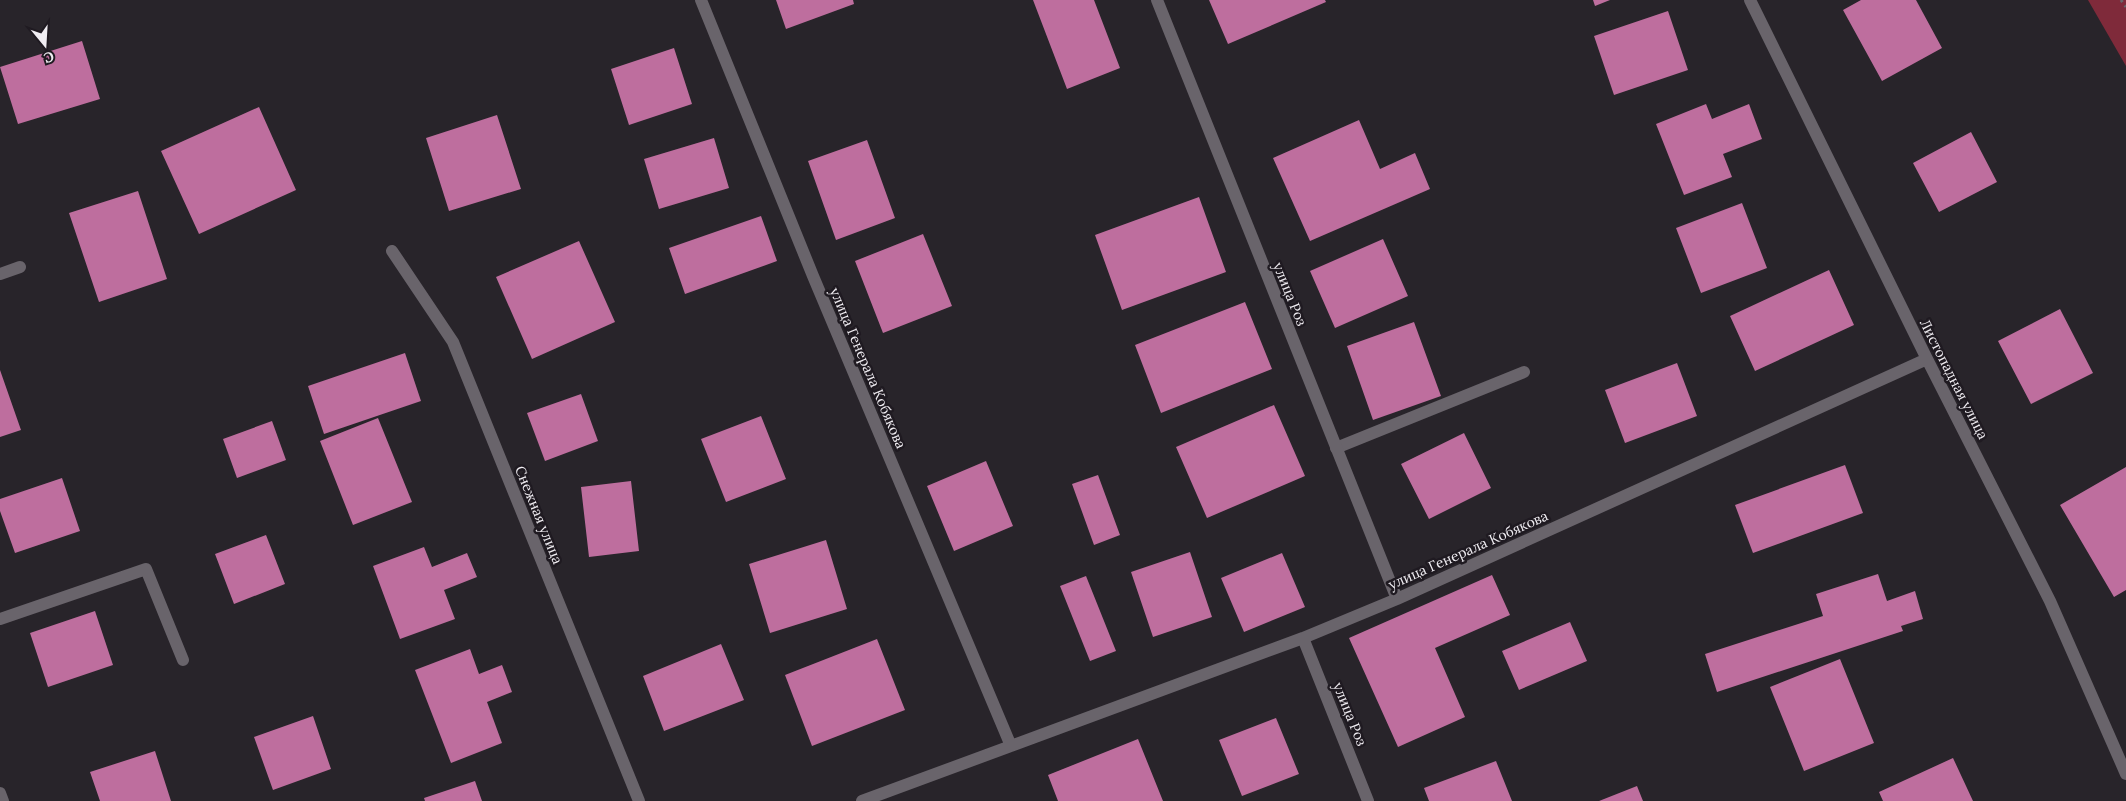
<svg xmlns="http://www.w3.org/2000/svg" width="2126" height="801" font-family="Lora,serif">
	<style>
		.forest { fill: #7f2a3a }
		.building { fill: #be6e9e }
		.lines { fill: none; stroke-linecap: round; stroke-linejoin: round }
		.path { stroke: #6a666c; stroke-width: 3; stroke-dasharray: 2.5 4; stroke-linecap: butt }
		.service { stroke: #69646b; stroke-width: 12 }
		.minor { stroke: #69646b; stroke-width: 12 }
		.labels { text-anchor: middle; stroke-width: 5; stroke-linejoin: round; paint-order: stroke }
		.street-label { font-size: 14px; fill: #f0edf2; stroke: #1f1a21 }
	</style>
	<rect width="100%" height="100%" fill="#28242a"/>
	<path class="forest" d="M2088,0H2126V66Z"/>
	<path class="building" d="M776,0H853L854,4L786,29Z
		M1033,0H1094L1120,68L1067,89Z
		M1209,0H1325L1326,2L1228,44Z
		M1593,0H1610L1595,6Z
		M1861,0H1916L1942,48L1882,81L1843,10Z
		M1668,11L1688,70L1614,95L1594,36Z
		M82,41L100,99L18,124L0,67Z
		M674,48L692,104L629,125L611,69Z
		M1706,104L1712,119L1749,104L1762,139L1723,154L1732,177L1684,195L1656,124Z
		M259,107L296,190L199,234L161,151Z
		M497,115L521,189L449,211L426,138Z
		M1359,120L1380,169L1415,153L1430,189L1310,241L1273,158Z
		M1971,132L1997,182L1939,212L1913,163Z
		M714,138L729,188L659,209L644,159Z
		M867,140L895,218L836,240L808,161Z
		M138,191L167,279L99,302L69,213Z
		M1199,197L1226,272L1122,310L1095,235Z
		M1742,203L1767,268L1701,293L1676,228Z
		M761,216L777,261L685,294L669,248Z
		M923,234L952,306L883,333L855,261Z
		M1383,239L1408,296L1335,328L1310,271Z
		M579,241L615,322L532,359L496,277Z
		M1829,270L1854,325L1755,371L1730,316Z
		M1245,302L1272,369L1161,413L1135,345Z
		M2060,309L2093,373L2031,404L1998,341Z
		M1414,322L1441,396L1373,420L1347,346Z
		M405,353L421,401L324,434L308,386Z
		M1677,363L1697,416L1625,443L1605,390Z
		M0,370L21,430L0,437Z
		M581,394L598,441L545,461L527,413Z
		M1274,405L1305,476L1207,518L1176,447Z
		M761,416L786,479L726,502L701,439Z
		M378,418L412,502L353,525L320,441Z
		M272,421L286,460L237,478L223,439Z
		M1464,433L1491,488L1429,519L1401,464Z
		M986,461L1013,526L954,551L927,486Z
		M1845,465L1863,513L1753,553L1735,505Z
		M2126,467V590L2114,597L2060,505Z
		M1098,475L1120,535L1094,545L1072,484Z
		M62,478L80,531L15,553L0,511V499Z
		M631,481L639,551L589,557L581,487Z
		M266,535L285,584L234,604L215,554Z
		M826,540L847,609L770,633L749,564Z
		M424,547L432,567L467,553L477,577L444,590L455,619L400,639L373,566Z
		M1190,552L1212,617L1153,637L1131,572Z
		M1282,553L1305,607L1244,632L1221,578Z
		M1878,574L1887,601L1915,591L1923,619L1901,626L1903,631L1717,692L1705,654L1823,616L1816,594Z
		M1492,575L1510,615L1435,648L1465,717L1398,747L1349,638Z
		M1086,576L1116,651L1090,661L1060,586Z
		M95,611L113,665L48,687L30,633Z
		M1570,622L1587,661L1519,690L1502,651Z
		M877,639L905,710L812,746L785,675Z
		M721,644L744,700L664,731L643,676Z
		M470,649L479,674L502,665L512,692L487,702L502,743L451,763L415,670Z
		M1840,659L1874,743L1804,771L1770,687Z
		M313,716L331,769L273,790L254,737Z
		M1276,718L1299,774L1242,796L1219,740Z
		M1138,739L1163,801H1058L1048,775Z
		M155,751L171,801H100L90,772Z
		M1953,758L1973,801H1883L1879,792Z
		M1496,761L1512,801H1429L1424,788Z
		M475,781L482,801H425L424,798Z
		M1637,786L1643,801H1599Z"/>
	<g class="lines">
		<path class="path" d="M2121,0L2126,7"/>
		<path class="service" d="M0,274L20,267
			M1336,448L1524,372
			M0,619L146,569L183,660"/>
		<path class="minor" d="M701,0L813,276L1011,746
			M1157,0L1397,599
			M1750,0L1927,359L2050,601L2126,774
			M392,251L453,342L639,801
			M1303,638L1368,801
			M0,793L3,801
			M862,801L1303,638L1397,599L1927,359"/>
	</g>
	<g class="labels">
		<g class="street-label">
			<text transform="translate(1290 294) rotate(68)" y="5">улица Роз</text>
			<text transform="translate(868 368) rotate(67)" y="5">улица Генерала Кобякова</text>
			<text transform="translate(1954 379) rotate(63)" y="5">Листопадная улица</text>
			<text transform="translate(539 515) rotate(68)" y="5">Снежная улица</text>
			<text transform="translate(1468 550) rotate(-24)" y="5">улица Генерала Кобякова</text>
			<text transform="translate(1350 714) rotate(68)" y="5">улица Роз</text>
		</g>
	</g>
	<g transform="translate(45 45) rotate(162)" stroke="#1f1a21" stroke-width="4" paint-order="stroke">
	<path d="M0-4L9 19L0 12L-9 19Z" fill="#f0edf2"/>
	<text y="-8" font-size="14" font-weight="bold" text-anchor="middle" fill="#f0edf2">С</text>
	</g>
</svg>
